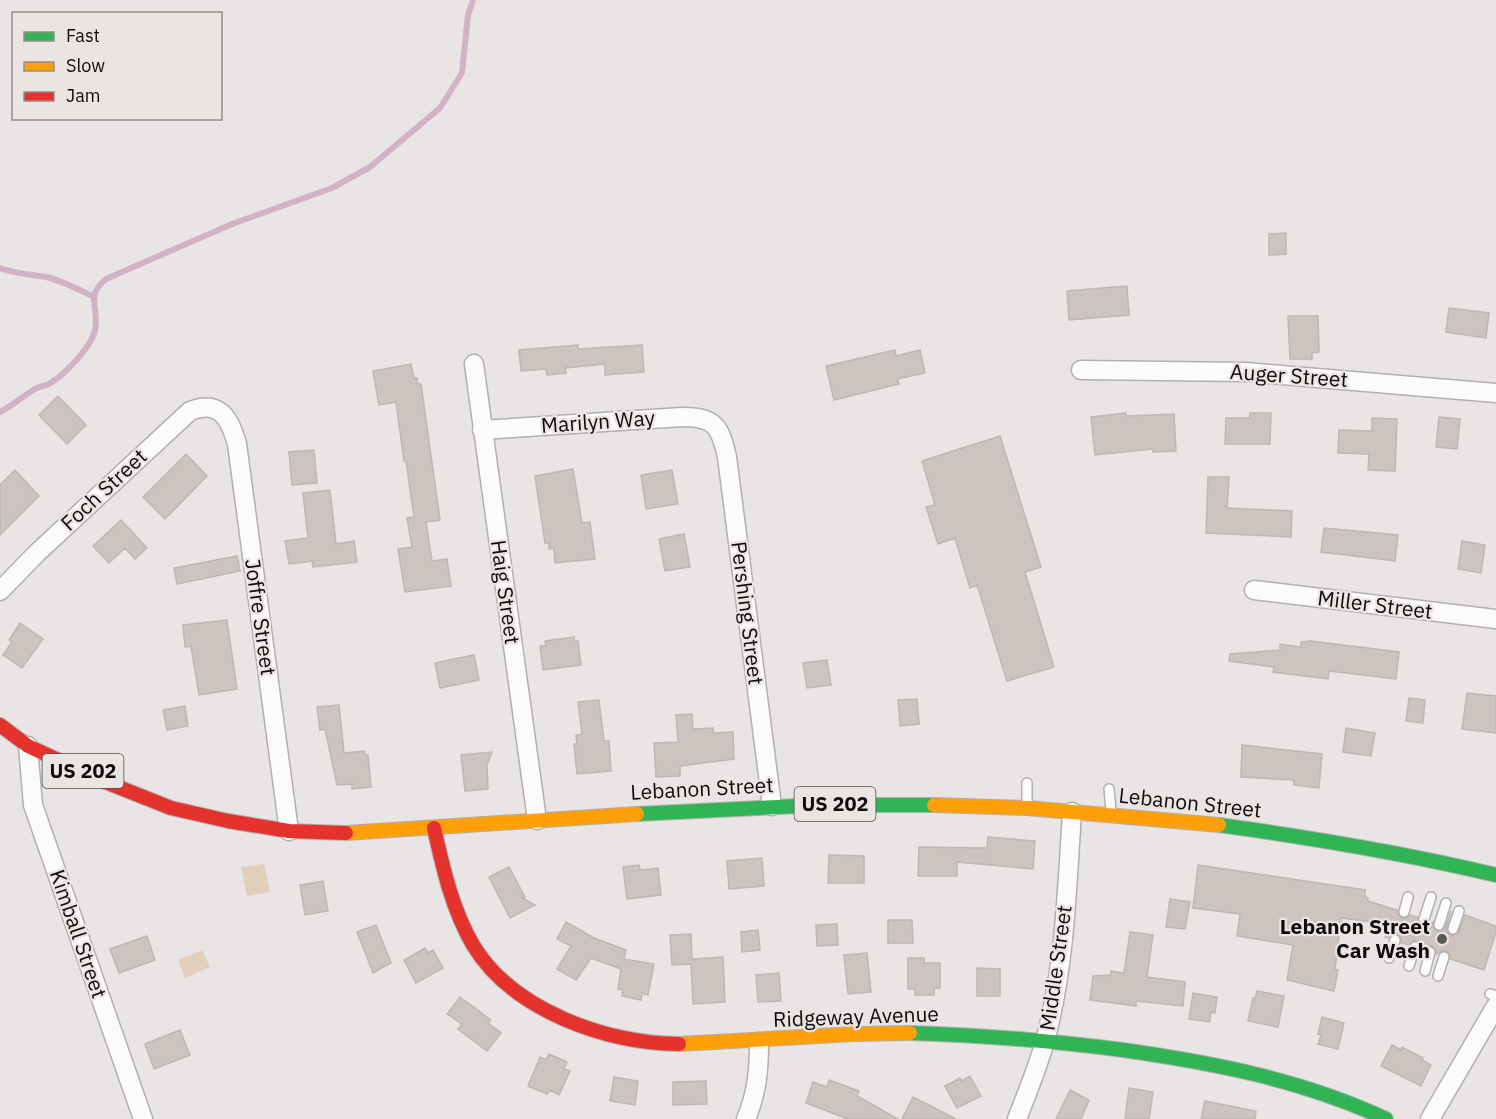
<svg xmlns="http://www.w3.org/2000/svg" width="1496" height="1119" font-family="'IBM Plex Sans',sans-serif">
	<style>
		.green { fill: #e2cfbb }
		.lines { fill: none; stroke-linecap: round; stroke-linejoin: round }
		.stream { stroke: #d1b3c5; stroke-width: 6 }
		.building { fill: #cdc3bf; stroke: #bbb8b7; stroke-width: 1.5 }
		.lane-casing { stroke: #b2afaf; stroke-width: 12 }
		.street-casing { stroke: #b2afaf; stroke-width: 21 }
		.fast-casing { stroke: #b2afaf; stroke-width: 16 }
		.slow-casing { stroke: #b2afaf; stroke-width: 16 }
		.jam-casing { stroke: #b2afaf; stroke-width: 16 }
		.lane { stroke: #fcfbfb; stroke-width: 9 }
		.street { stroke: #fcfbfb; stroke-width: 18 }
		.fast { stroke: #30b455; stroke-width: 14 }
		.slow { stroke: #ff9f0a; stroke-width: 14 }
		.jam { stroke: #e5322d; stroke-width: 14 }
		.poi-dot { fill: #5a5757; stroke: #eae4e3; stroke-width: 2 }
		.labels { text-anchor: middle; stroke-width: 4.5; stroke-linejoin: round; paint-order: stroke }
		.shield { fill: #eae4e3; stroke: #4f4c4c; stroke-width: 1.5 }
		.shield-label { font-size: 20px; font-weight: bold; fill: #0d0b0b }
		.street-label { font-size: 21px; fill: #0d0b0b; stroke: #eae4e3 }
		.poi-label { font-size: 21px; font-weight: bold; fill: #0d0b0b; stroke: #eae4e3; text-anchor: end }
	</style>
	<rect width="100%" height="100%" fill="#e9e5e4"/>
	<path class="green" d="M264,864L270,892L247,896L241,867Z
		M202,950L210,967L185,978L178,960Z"/>
	<g class="lines">
		<path class="stream" d="M0,268C15,274 30,274 46,277C63,281 78,289 94,297
			M0,412C12,406 23,396 35,389C40,386 47,386 52,382C65,374 92,346 95,330C100,309 84,297 106,279L232,224L332,188L370,167L440,108L462,73L468,15L473,0"/>
	</g>
	<path class="building" d="M1286,233V254L1269,255V234Z
		M1127,286L1129,315L1069,320L1067,291Z
		M1449,308L1489,313L1486,338L1446,332Z
		M1288,316H1318L1319,352L1312,353V359H1290Z
		M578,345V349L642,345L644,372L605,375V364L565,368L566,373L547,375L546,369L521,371L519,350Z
		M895,350L896,356L920,350L925,373L897,379L899,384L834,400L826,366Z
		M411,364L414,378H417L418,384H421L440,520L426,522L432,561L447,559L451,586L405,592L398,549L412,547L407,518L414,517L406,461H404L396,402L379,405L373,371Z
		M58,396L86,425L67,444L39,415Z
		M1126,413V416L1174,414L1176,451L1153,452V449L1095,455L1091,417Z
		M1250,413H1271L1270,444H1225L1226,418H1250Z
		M1439,417L1460,419L1457,449L1436,447Z
		M1372,418L1397,419L1395,471L1368,470L1369,454L1338,453L1339,430L1372,431Z
		M1000,436L1041,567L1025,572L1054,667L1007,681L977,585L970,588L955,538L938,544L926,507L935,505L922,461Z
		M314,450L317,483L292,485L289,452Z
		M186,454L207,476L165,519L143,497Z
		M573,469L582,523L590,522L595,559L555,563L554,548L549,549V543H545L535,476Z
		M15,470L39,496L0,535V485Z
		M672,470L678,504L646,509L641,475Z
		M1208,477H1229L1227,508L1292,511L1291,537L1206,533Z
		M330,490L336,544L354,541L357,562L313,567L312,561L289,564L285,541L308,538L303,493Z
		M121,520L147,548L135,559L125,548L109,563L93,546Z
		M1324,528L1398,535L1395,561L1321,552Z
		M684,534L690,567L665,571L659,539Z
		M1462,541L1485,545L1481,573L1458,569Z
		M237,556L240,571L177,584L174,568Z
		M227,620L237,689L199,695L191,646L185,647L183,625Z
		M20,623L43,639L22,668L3,655L12,642L9,640Z
		M574,637V642L578,641L581,665L543,670L540,646H546L545,641Z
		M1311,641L1399,652L1396,679L1329,671L1328,679L1273,672L1274,667L1229,661L1230,654L1280,650V644L1301,647V642Z
		M474,655L479,680L440,688L435,663Z
		M827,660L831,685L807,688L803,663Z
		M1467,693L1496,696V733L1462,729Z
		M1409,698L1425,700L1423,723L1406,721Z
		M917,699L919,724L900,726L898,700Z
		M599,700L604,741H609L611,771L577,774L574,744H577L576,735L582,734L578,702Z
		M339,705L344,753L364,751L365,755H368L371,787L352,789V784L337,785L325,729L320,730L317,707Z
		M185,706L188,726L167,730L163,710Z
		M692,714L693,729L713,728V733L733,732L734,759L680,766V776L656,777L654,743L678,742L676,715Z
		M1346,728L1375,733L1371,756L1343,752Z
		M1242,745L1322,754L1319,788L1294,785V780L1241,777Z
		M492,752L487,765L488,789L465,791L461,755Z
		M988,837L1035,841L1033,869L957,862V876H918L919,847L987,848Z
		M829,855L864,856V883H828Z
		M762,858L764,886L729,889L727,861Z
		M639,865L640,870L658,868L661,895L627,899L623,867Z
		M1198,865L1365,890V897L1368,898V901L1397,910L1398,914L1402,918H1406L1410,915L1418,917V921L1421,925L1433,922V927L1438,932L1445,928L1451,911L1446,930L1451,936L1459,932L1465,915L1496,926V932L1484,970L1450,959V955L1447,951H1442L1436,954V950L1432,946L1421,949V945L1418,941H1413L1409,945L1401,943L1400,936L1397,933L1391,935L1388,938L1385,937L1389,924L1341,918L1335,969L1338,970L1334,991L1287,980L1293,945L1237,936L1240,914L1193,908Z
		M509,867L525,897L522,898L535,905L510,918L489,877Z
		M323,881L328,911L305,915L300,885Z
		M1170,899L1190,902L1185,929L1166,927Z
		M888,920H912L913,943H888Z
		M566,922L594,938L626,950L624,959L654,964L648,995L642,993L641,1000L622,996L623,990L618,989L621,969L591,958L576,980L557,969L571,946L557,939Z
		M837,924L838,945L817,946L816,925Z
		M376,925L391,963L373,973L357,932Z
		M758,930L760,950L742,952L741,932Z
		M1130,932L1153,935L1147,977L1185,982L1183,1006L1136,1001V1006L1090,1000L1093,976L1111,975V971L1124,973Z
		M691,934L692,959L723,957L725,1002L693,1004L691,964L672,965L670,935Z
		M147,936L155,960L119,973L110,949Z
		M425,948L428,953L433,950L443,968L416,983L404,960Z
		M867,953L871,992L848,994L844,955Z
		M908,958H924V963H940V988H934V995H915V989H908Z
		M977,968L1000,969V996H977Z
		M779,973L781,1001L758,1002L756,975Z
		M1257,991L1284,996L1278,1027L1248,1021L1253,998H1255Z
		M1193,993L1217,997L1215,1013L1211,1012L1210,1022L1189,1019Z
		M460,997L491,1020L488,1023L501,1033L487,1051L458,1029L462,1024L447,1014Z
		M1322,1017L1344,1023L1338,1049L1318,1044L1321,1035L1318,1034Z
		M180,1030L190,1055L154,1069L145,1044Z
		M1392,1045L1401,1050L1402,1047L1423,1058L1422,1060L1431,1065L1421,1086L1381,1066Z
		M549,1054L567,1062L564,1069L570,1071L559,1095L550,1090L547,1094L528,1086L540,1057L546,1060Z
		M970,1076L981,1096L957,1108L945,1086L960,1078L962,1081Z
		M614,1077L638,1081L635,1105L610,1101Z
		M829,1080L859,1091L857,1096L898,1119H848L806,1103L813,1082L827,1087Z
		M706,1081L707,1104L673,1105V1082Z
		M1129,1088L1153,1092L1149,1119H1125Z
		M1070,1090L1089,1100L1081,1119H1056Z
		M913,1097L956,1119H902Z
		M1205,1101L1256,1111L1255,1119H1201Z"/>
	<g class="lines">
		<g class="lane-casing">
			<path id="lane" d="M1109,789L1111,810
				M1027,803V783
				M1404,912L1408,897
				M1424,919L1431,897
				M1439,925L1446,903
				M1453,929L1459,911
				M1389,958L1395,940
				M1409,966L1415,947
				M1425,971L1430,952
				M1438,976L1444,957
				M1490,994L1496,996"/>
		</g>
		<g class="street-casing">
			<path id="street" d="M474,364L537,820
				M1081,370L1246,372L1496,393
				M482,430L682,417C715,417 720,426 727,457L772,806
				M1254,590L1496,619
				M0,591L37,553L190,411C220,399 230,419 237,444L289,831
				M28,746L33,805L143,1119
				M746,1119C757,1093 759,1070 759,1042
				M1017,1119C1027,1093 1038,1067 1045,1041C1065,967 1067,888 1072,812
				M1430,1119L1496,1006"/>
		</g>
		<g class="fast-casing">
			<path id="fast" d="M637,814L819,805H934
				M1219,825C1313,838 1404,853 1496,875
				M910,1033C981,1035 1052,1041 1123,1050C1214,1063 1303,1080 1386,1119"/>
		</g>
		<g class="slow-casing">
			<path id="slow" d="M934,805L1027,808L1219,825
				M346,833L637,814
				M679,1044L854,1034L910,1033"/>
		</g>
		<g class="jam-casing">
			<path id="jam" d="M0,725L28,746L103,781L171,808L228,821L289,831L346,833
				M434,828C443,868 452,909 473,945C512,1010 607,1044 679,1044"/>
		</g>
		<use href="#lane" class="lane"/>
		<use href="#street" class="street"/>
		<use href="#fast" class="fast"/>
		<use href="#slow" class="slow"/>
		<use href="#jam" class="jam"/>
	</g>
	<circle class="poi-dot" cx="1442" cy="939" r="6"/>
	<g class="labels">
		<g class="shield">
			<rect x="42.5" y="754" width="81" height="34" rx="4.5"/>
			<rect x="794.5" y="787" width="81" height="34" rx="4.5"/>
		</g>
		<g class="shield-label">
			<text x="83" y="778">US 202</text>
			<text x="835" y="811">US 202</text>
		</g>
		<g class="street-label">
			<text transform="translate(1289 376) rotate(4)" y="7">Auger Street</text>
			<text transform="translate(598 422) rotate(-4)" y="7">Marilyn Way</text>
			<text transform="translate(104 490) rotate(-43)" y="7">Foch Street</text>
			<text transform="translate(505 592) rotate(82)" y="7">Haig Street</text>
			<text transform="translate(1375 605) rotate(7)" y="7">Miller Street</text>
			<text transform="translate(747 613) rotate(83)" y="7">Pershing Street</text>
			<text transform="translate(260 617) rotate(82)" y="7">Joffre Street</text>
			<text transform="translate(702 789) rotate(-3)" y="7">Lebanon Street</text>
			<text transform="translate(1190 803) rotate(6)" y="7">Lebanon Street</text>
			<text transform="translate(78 934) rotate(71)" y="7">Kimball Street</text>
			<text transform="translate(1056 968) rotate(-82)" y="7">Middle Street</text>
			<text transform="translate(856 1017) rotate(-2)" y="7">Ridgeway Avenue</text>
		</g>
		<g class="poi-label">
			<text x="1430" y="934">Lebanon Street<tspan x="1430" dy="24">Car Wash</tspan></text>
		</g>
	</g>
	<rect x="12" y="12" width="210" height="108" fill="#eae4e3" stroke="#928d8d" stroke-width="1.5"/>
	<rect x="24" y="32" width="30" height="9" fill="#30b455" stroke="#928d8d" stroke-width="1.5"/>
	<text x="66" y="42" font-size="18" fill="#0d0b0b">Fast</text>
	<rect x="24" y="62" width="30" height="9" fill="#ff9f0a" stroke="#928d8d" stroke-width="1.5"/>
	<text x="66" y="72" font-size="18" fill="#0d0b0b">Slow</text>
	<rect x="24" y="92" width="30" height="9" fill="#e5322d" stroke="#928d8d" stroke-width="1.5"/>
	<text x="66" y="102" font-size="18" fill="#0d0b0b">Jam</text>
</svg>
